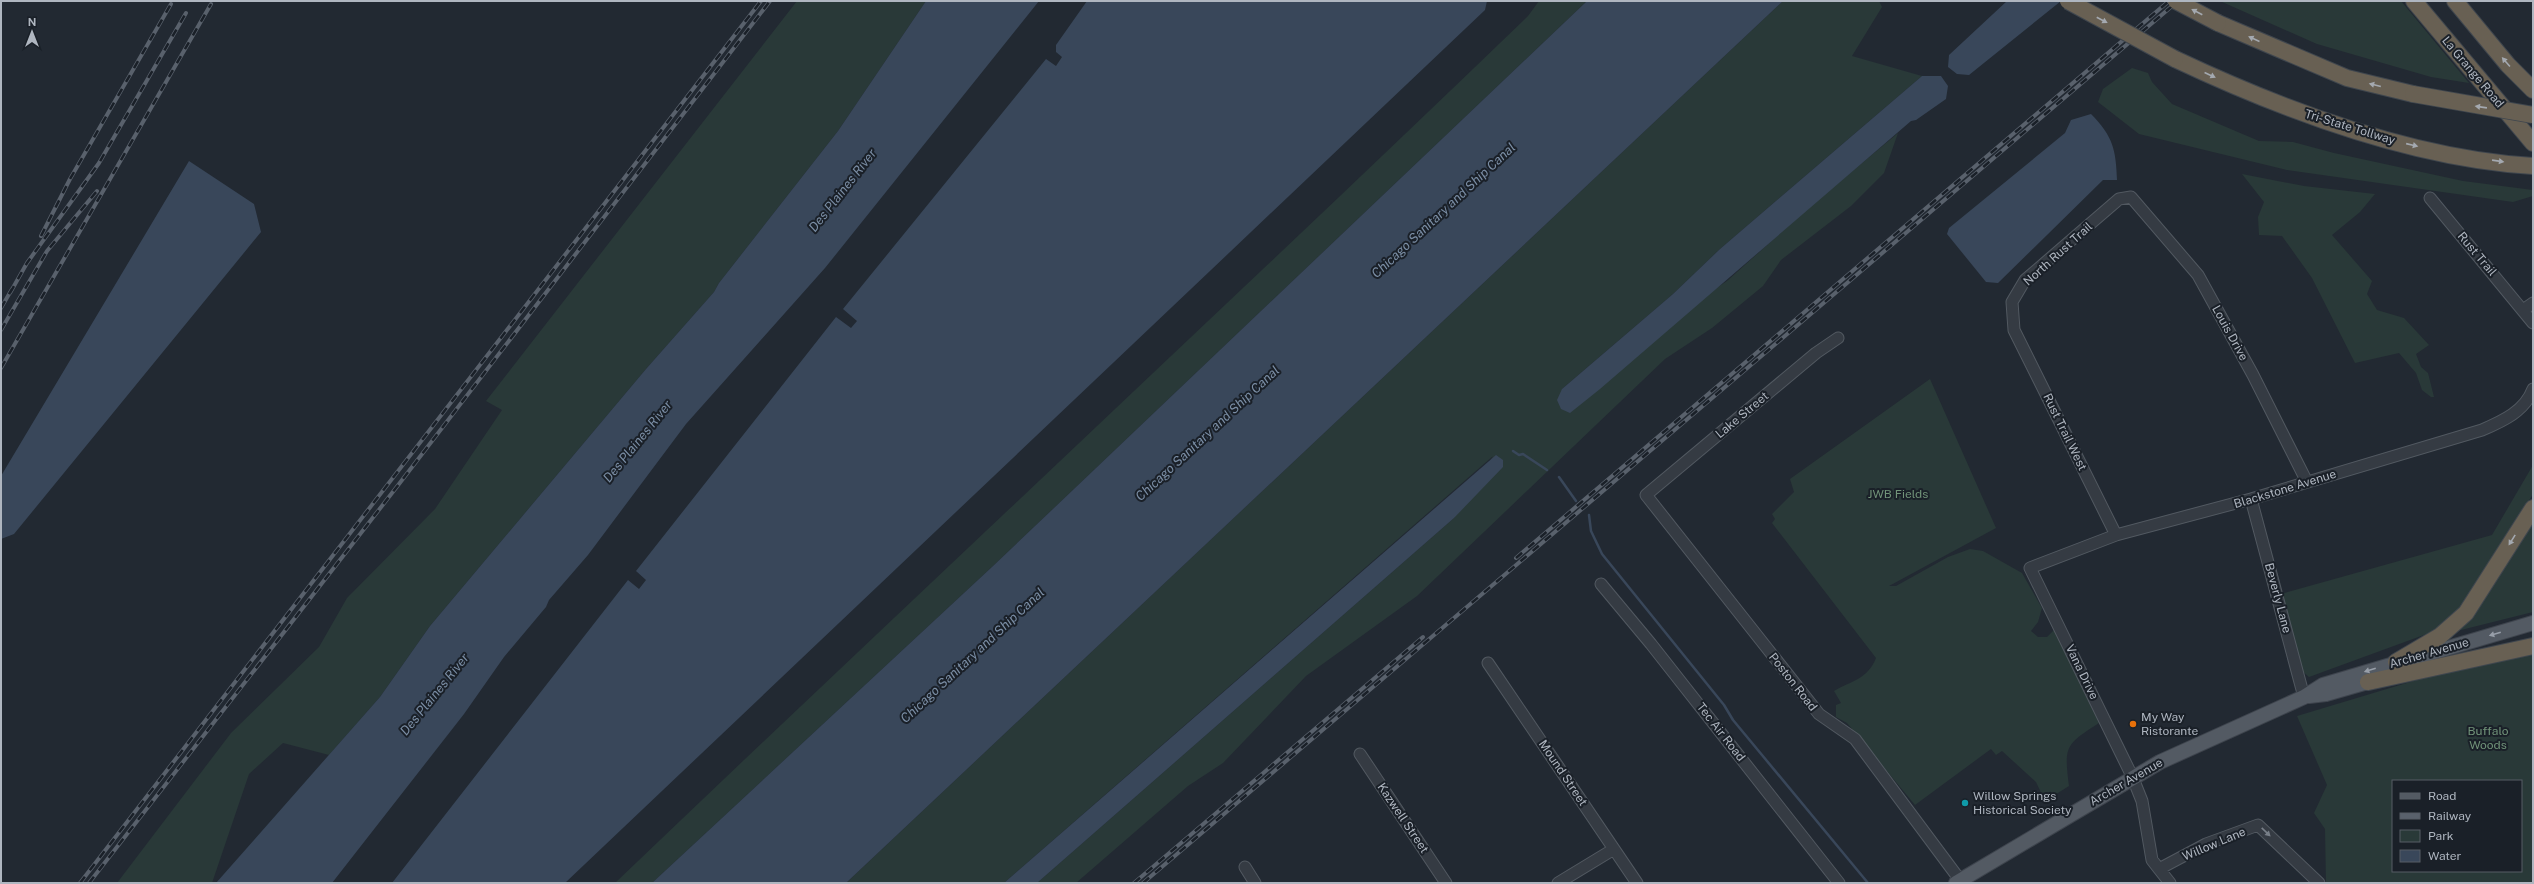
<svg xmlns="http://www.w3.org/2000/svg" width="2534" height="884" font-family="'Public Sans',sans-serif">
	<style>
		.green { fill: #293938; fill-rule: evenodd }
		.water { fill: #39475a }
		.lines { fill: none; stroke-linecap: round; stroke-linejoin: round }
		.stream { stroke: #39475a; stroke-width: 2.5 }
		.minor-casing { stroke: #525961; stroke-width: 13 }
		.major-casing { stroke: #3e444d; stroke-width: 16 }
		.highway-casing { stroke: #3f464e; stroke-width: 18 }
		.minor { stroke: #353b43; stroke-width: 11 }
		.major { stroke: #535a63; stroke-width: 14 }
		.highway { stroke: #686053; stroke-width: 16 }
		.rail-casing { stroke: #59616c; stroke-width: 4 }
		.rail { stroke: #1a2028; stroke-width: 2.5; stroke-dasharray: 8; stroke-linecap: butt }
		.highway-bridge-casing { stroke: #3f464e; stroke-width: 18; stroke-linecap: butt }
		.highway-bridge { stroke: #686053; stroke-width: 16 }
		.oneway { fill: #a4a9b0 }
		.oneway2 { fill: #989fa9 }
		.oneway3 { fill: #787f88 }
		.food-dot { fill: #e8710a; stroke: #1a2028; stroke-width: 1.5 }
		.culture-dot { fill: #0f9aa8; stroke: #1a2028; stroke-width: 1.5 }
		.labels { text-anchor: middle; stroke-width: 4; stroke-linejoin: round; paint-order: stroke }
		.street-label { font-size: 12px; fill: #afb6c0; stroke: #1a2028 }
		.park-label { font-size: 12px; fill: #719379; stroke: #1a2028 }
		.poi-label { font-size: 12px; fill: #afb6c0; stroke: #1a2028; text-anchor: start }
		.water-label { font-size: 13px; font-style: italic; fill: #7b8ea5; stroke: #1a2028 }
	</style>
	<rect width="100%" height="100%" fill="#222932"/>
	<path class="green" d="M797,1H926L838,131L719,283L714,292L646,369L430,626L380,697L329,755L283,743L249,774L212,883H117L231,733L319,647L347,598L435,509L502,410L486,401Z
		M1539,1H1587L993,566L652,883H615C918,593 1226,307 1528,16Z
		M1783,1H1879L1882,7L1852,56L1922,76L1720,249L1673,294L1562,389L1727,281L1814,203L1898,133L1884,173L1851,206L1781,260L1763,286L1712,328L1665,359L1417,596L1306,676L1223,763L1188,786L1076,883H1037L1454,518L1493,456L1004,883H846Z
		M2220,1H2401L2469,83L2431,77L2317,44Z
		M2132,68L2148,73L2152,82L2172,104L2259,141L2293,142L2334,153L2463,181L2533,190V196L2513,202L2287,170L2139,134L2098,102L2103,89Z
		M2242,174L2304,186L2375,194L2360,212L2332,235L2372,281L2367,294L2377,310L2404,318L2429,345L2416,354L2421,367L2428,373L2434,397H2431L2422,390L2416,373L2399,353L2355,363L2312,278L2282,236L2259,235L2258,217L2264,202Z
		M1930,379L1996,528L1889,586H1896L1948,557L1970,549L1983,551L2022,573L2042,608L2038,622L2031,631L2038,637H2047L2054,630L2099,723C2065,745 2064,746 2069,786L2045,801L2036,782L2002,751L1996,755L1991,749L1915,805L1847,723L1836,717V705L1841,703L1834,691C1851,681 1868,679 1876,658L1772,523L1775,519L1772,514L1794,492L1790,479Z
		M2533,465V494L2462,609L2432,632L2309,677L2303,672L2281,594L2492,535Z
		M2533,518V612L2457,631Z
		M2533,652V883H2326L2325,829L2314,813L2327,785L2297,716L2420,679ZM2393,781H2521V871H2393Z"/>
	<path class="water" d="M926,1H1039L825,268L686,424L588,555L549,600L546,607L504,657L464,714L332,883H216L380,697L430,626L646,369L714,292L719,283L838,131Z
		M1087,1H1487L1485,10L565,883H392L628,580L639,589L646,580L636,571L836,317L851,328L857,321L843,309L1046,59L1056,66L1062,57L1056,52V45Z
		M1587,1H1783L846,883H652L993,566Z
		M2007,1H2061L1969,75L1957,74L1948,67L1949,55Z
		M1922,76H1941L1948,86L1946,99L1916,120L1911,121L1600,389L1570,413L1561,409L1557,400L1562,389L1673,294L1720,249Z
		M2091,114C2113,136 2116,150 2117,180H2103L1998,283L1986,282L1947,234L1949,228L2065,133L2071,120Z
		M189,161L254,204L261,232L14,534L1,539V476Z
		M1496,455L1503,460V467L1454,518L1037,883H1004Z"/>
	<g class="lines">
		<path class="stream" d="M1513,451L1519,455L1523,454L1547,470
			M1559,477L1576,501
			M1589,515L1591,531L1602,554L1724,705L1733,720L1868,883"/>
		<g class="minor-casing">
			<path id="minor" d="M2430,198L2533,323
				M2523,310L2533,303
				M1838,338L1816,353L1646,495L1819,714L1855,739L1960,880
				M2251,499L2304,697
				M2116,535L2014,330L2012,302L2025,280L2119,199L2131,197L2198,275L2253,375L2307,482
				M1601,584L1651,644L1839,883
				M1488,663L1637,883
				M1360,754L1446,883
				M1245,867L1255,883
				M2159,869L2152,860L2142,801L2132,776L2030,568L2116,535L2251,499L2482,430C2503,421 2525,411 2533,389
				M1558,883L1614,849
				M2170,883L2159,869L2206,844L2258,825L2319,883"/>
		</g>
		<g class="major-casing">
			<path id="major" d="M2309,696L2326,694L2378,679
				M1956,883L2160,762L2304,697L2323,685L2533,623"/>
		</g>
		<g class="highway-casing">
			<path id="highway" d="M2414,1L2533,143
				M2455,1L2508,65L2533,90
				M2218,23L2347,78L2413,94
				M2175,59C2283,110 2412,159 2533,166
				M2396,662L2440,636L2466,613L2533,508
				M2368,682L2533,646"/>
		</g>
		<use href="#minor" class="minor"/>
		<use href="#major" class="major"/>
		<use href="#highway" class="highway"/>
		<g class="rail-casing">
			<path id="rail" d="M41,236L70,179L171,4
				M10,293L27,263L99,163L186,13
				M1,308L12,289
				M1,330L47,251L97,191
				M1,368L211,4
				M1516,558L2169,1
				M80,883L761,1
				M89,883L399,484L770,1
				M1134,883L1423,637
				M1143,883L2178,1"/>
		</g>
		<use href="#rail" class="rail"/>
		<g class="highway-bridge-casing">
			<path id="highway-bridge" d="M2068,1L2175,59
				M2176,1L2218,23
				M2413,94L2533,115"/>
		</g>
		<use href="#highway-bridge" class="highway-bridge"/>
	</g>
	<defs><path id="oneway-solid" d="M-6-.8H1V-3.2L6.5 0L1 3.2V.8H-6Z"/></defs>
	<g class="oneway">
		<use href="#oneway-solid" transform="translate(2197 12) rotate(-153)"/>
		<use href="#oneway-solid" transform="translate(2102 20) rotate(28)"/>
		<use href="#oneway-solid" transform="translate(2254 39) rotate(-156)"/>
		<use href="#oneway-solid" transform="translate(2506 62) rotate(-131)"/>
		<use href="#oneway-solid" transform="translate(2210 75) rotate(25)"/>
		<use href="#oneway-solid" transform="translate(2375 85) rotate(-166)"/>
		<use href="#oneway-solid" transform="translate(2481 107) rotate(-172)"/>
		<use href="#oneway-solid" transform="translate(2412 145) rotate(13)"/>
		<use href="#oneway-solid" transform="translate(2498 161) rotate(8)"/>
		<use href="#oneway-solid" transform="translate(2512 540) rotate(122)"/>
	</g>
	<g class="oneway2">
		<use href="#oneway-solid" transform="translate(2495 634) rotate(164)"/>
		<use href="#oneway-solid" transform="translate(2370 670) rotate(163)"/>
	</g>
	<use class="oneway3" href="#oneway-solid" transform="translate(2266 832) rotate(44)"/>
	<circle class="food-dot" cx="2133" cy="724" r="4"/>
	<circle class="culture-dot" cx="1965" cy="803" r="4"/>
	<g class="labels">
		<g class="street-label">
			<text transform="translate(2473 72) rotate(50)" y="4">La Grange Road</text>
			<text transform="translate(2350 127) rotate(17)" y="4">Tri-State Tollway</text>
			<text transform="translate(2058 254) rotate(-42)" y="4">North Rust Trail</text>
			<text transform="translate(2477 254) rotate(50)" y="4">Rust Trail</text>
			<text transform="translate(2230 333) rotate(61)" y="4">Louis Drive</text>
			<text transform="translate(1742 415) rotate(-40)" y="4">Lake Street</text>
			<text transform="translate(2065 432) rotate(64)" y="4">Rust Trail West</text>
			<text transform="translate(2285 489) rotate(-17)" y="4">Blackstone Avenue</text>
			<text transform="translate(2278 598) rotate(75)" y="4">Beverly Lane</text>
			<text transform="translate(2429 653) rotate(-16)" y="4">Archer Avenue</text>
			<text transform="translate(2082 672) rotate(64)" y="4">Vana Drive</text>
			<text transform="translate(1793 682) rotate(52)" y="4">Poston Road</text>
			<text transform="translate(1721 732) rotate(52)" y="4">Tec Air Road</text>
			<text transform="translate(1563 773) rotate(56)" y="4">Mound Street</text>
			<text transform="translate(2126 782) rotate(-30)" y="4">Archer Avenue</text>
			<text transform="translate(1403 818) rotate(56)" y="4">Kazwell Street</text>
			<text transform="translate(2214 844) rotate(-23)" y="4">Willow Lane</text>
		</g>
		<g class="park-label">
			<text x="1898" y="498">JWB Fields</text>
			<text x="2488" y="735">Buffalo<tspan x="2488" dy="14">Woods</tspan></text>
		</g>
		<g class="poi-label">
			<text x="2141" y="721">My Way<tspan x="2141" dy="14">Ristorante</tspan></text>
			<text x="1973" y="800">Willow Springs<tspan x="1973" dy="14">Historical Society</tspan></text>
		</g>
		<g class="water-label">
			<text transform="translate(842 190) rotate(-52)" y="5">Des Plaines River</text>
			<text transform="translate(1443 210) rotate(-43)" y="5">Chicago Sanitary and Ship Canal</text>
			<text transform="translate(1207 433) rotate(-43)" y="5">Chicago Sanitary and Ship Canal</text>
			<text transform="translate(637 441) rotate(-51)" y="5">Des Plaines River</text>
			<text transform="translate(972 655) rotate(-43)" y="5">Chicago Sanitary and Ship Canal</text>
			<text transform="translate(434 694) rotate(-51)" y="5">Des Plaines River</text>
		</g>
	</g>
	<rect width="2534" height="884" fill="none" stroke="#afb6c0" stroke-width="4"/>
	<rect x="2392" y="780" width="130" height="92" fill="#1a2028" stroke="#565c65"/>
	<rect x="2400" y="793" width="20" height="6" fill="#535a63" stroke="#565c65"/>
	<text x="2428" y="800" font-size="12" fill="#afb6c0">Road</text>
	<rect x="2400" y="813" width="20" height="6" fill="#59616c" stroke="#565c65"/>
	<text x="2428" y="820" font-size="12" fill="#afb6c0">Railway</text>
	<rect x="2400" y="830" width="20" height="12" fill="#293938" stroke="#565c65"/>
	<text x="2428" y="840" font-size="12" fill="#afb6c0">Park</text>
	<rect x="2400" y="850" width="20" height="12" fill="#39475a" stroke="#565c65"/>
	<text x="2428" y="860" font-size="12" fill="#afb6c0">Water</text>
	<g transform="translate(32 32)" stroke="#1a2028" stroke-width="3" paint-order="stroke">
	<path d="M0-3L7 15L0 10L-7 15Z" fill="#afb6c0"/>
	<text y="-6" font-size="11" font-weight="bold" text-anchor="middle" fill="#afb6c0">N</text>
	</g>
</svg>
